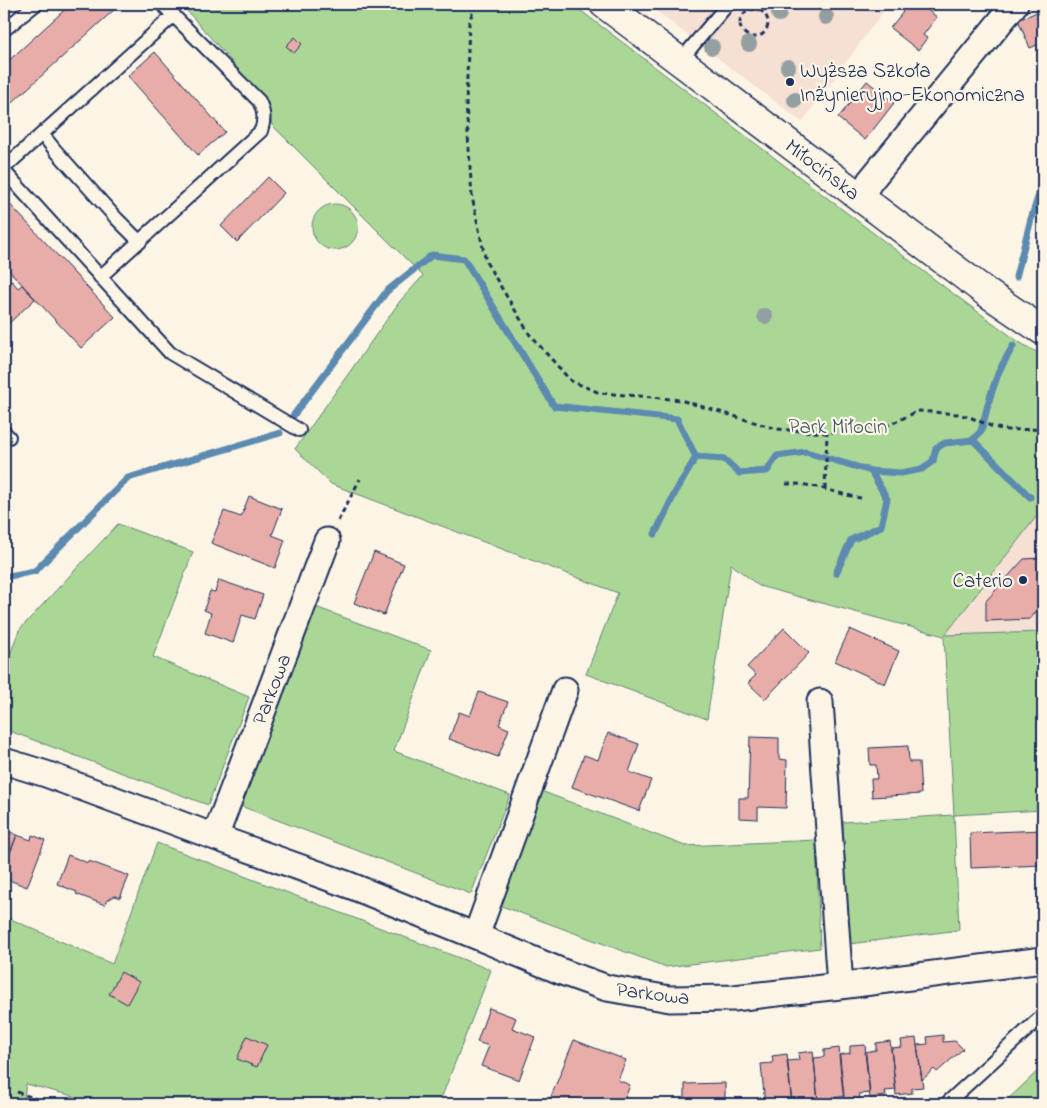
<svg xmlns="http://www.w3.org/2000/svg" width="1047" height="1108" font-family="'Indie Flower',sans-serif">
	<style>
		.built { fill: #f6dfd3 }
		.green { fill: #abd796; stroke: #63837a }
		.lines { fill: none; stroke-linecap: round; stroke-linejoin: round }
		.stream { stroke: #5b8ab0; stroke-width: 7 }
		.building { fill: #e8ada8; stroke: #1b2f5e }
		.lane-casing { stroke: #1b2f5e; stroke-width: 16 }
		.street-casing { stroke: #1b2f5e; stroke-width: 29 }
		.secondary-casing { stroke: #1b2f5e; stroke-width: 31 }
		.path { stroke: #1b2f5e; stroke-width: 3; stroke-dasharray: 5 4; stroke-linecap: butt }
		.lane { stroke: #fcf5e5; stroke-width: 12 }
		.street { stroke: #fcf5e5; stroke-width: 25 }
		.secondary { stroke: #fcf5e5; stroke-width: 28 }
		.tree { fill: #949fa2 }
		.poi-dot { fill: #1b2f5e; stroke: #fcf5e5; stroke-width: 2 }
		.labels { text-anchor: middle; stroke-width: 4.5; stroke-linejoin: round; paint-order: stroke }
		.poi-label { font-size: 21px; fill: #1b2f5e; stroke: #fcf5e5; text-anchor: start }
		.street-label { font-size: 21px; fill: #1b2f5e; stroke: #fcf5e5 }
		.park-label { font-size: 21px; fill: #3f596c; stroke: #fcf5e5 }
	</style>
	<rect width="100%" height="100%" fill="#fcf5e5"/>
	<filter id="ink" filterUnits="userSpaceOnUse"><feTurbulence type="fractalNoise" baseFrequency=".02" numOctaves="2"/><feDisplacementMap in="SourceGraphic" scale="10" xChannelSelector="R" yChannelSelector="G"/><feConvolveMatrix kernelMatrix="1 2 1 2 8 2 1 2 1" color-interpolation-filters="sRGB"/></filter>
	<g filter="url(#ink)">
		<path class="built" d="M647,4H889L802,122Z
			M1043,508V632L944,636Z"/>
		<path class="green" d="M181,4H572L951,292L1019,342L1043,356V508L945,635L1043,632V810L954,815L959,930L849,944L843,822L954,815L944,636L759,586L731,564L707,719L586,674L618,593L331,484L295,449L400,301L423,276L272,125L268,103Z
			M312 227a23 23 0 1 1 46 0a23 23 0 1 1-46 0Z
			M118,524L193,552L153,657L249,697L208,805L4,729V671L19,630Z
			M313,606L431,650L394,751L510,795L471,894L238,805Z
			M541,791L685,846L816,840L820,948L666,967L499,905Z
			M157,843L491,970L439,1104H91L69,1095L26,1084L24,1098L41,1104H4V916L112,964Z
			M1043,1066V1104H1003Z"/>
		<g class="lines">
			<path class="stream" d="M1016,277L1031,219L1043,182
				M293,416L387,291L432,255L464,259L554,406L677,419L696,457L724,459L739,473L767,471L777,456L806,452L871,471L901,473L922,469L933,461L936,448L945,443L973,440L981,431L990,397L999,371L1013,346
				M973,440L1030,497
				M655,534L675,493L696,457
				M836,573L851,540L881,526L887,499L871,471
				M4,577L35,571L128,478L280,433"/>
		</g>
		<path class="building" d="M71,4H111L116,8L4,110V65Z
			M698,4H709L704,9Z
			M904,4H919L937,17L923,35L927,38L918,50L890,28L903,12L900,9Z
			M1040,4H1043V52L1041,53L1037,45L1030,48L1018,20L1042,10Z
			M295,37L302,44L294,53L286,46Z
			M155,52L225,132L198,155L128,76Z
			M867,81L894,103L865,140L838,118Z
			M268,177L284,193L237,242L221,226Z
			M4,198L115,317L81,348L4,265Z
			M12,281L18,288L22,285L35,299L6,326L4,323V289Z
			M249,496L282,509L272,535L285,540L275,568L211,543L224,511L241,517Z
			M374,552L404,564L384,615L354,603Z
			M1041,558L1043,604L1030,619L986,621V601L1024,559Z
			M219,580L263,595L255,619L242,615L233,643L205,633L211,613L204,610L210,591L215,592Z
			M784,628L809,653L765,699L748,683L756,675L747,667Z
			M850,629L899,651L885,684L835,661Z
			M479,692L508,702L499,725L509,729L498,757L449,739L459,712L470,716Z
			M608,733L639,744L629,772L651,780L639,811L572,787L584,755L598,760Z
			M750,737L779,738V759L787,760L786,808L758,807V819L739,818V798H748Z
			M908,746L909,762H919L921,794L872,797L871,779H877L876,765H870L869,748Z
			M4,829L17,835L4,868Z
			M1043,830V865L971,868L970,833Z
			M17,835L31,840L32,835L45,840L27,887L4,878V868Z
			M68,855L88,863L89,861L129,876L120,898L115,896L107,900L105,905L76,894L77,892L57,884Z
			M121,972L139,982L127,1004L109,994Z
			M489,1008L516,1018L512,1028L535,1037L519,1080L481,1066L489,1046L477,1042Z
			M943,1035V1042L955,1041L963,1049L937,1072L934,1069L922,1080L917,1045L928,1044L927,1037Z
			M247,1036L267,1045L257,1067L237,1059Z
			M916,1038L923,1087L912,1088V1093L896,1095L891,1048L902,1047L901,1040Z
			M574,1040L626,1060L618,1080L630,1085L623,1104H548Z
			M890,1041L896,1090L885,1091L886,1096L870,1098L865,1052L876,1050V1043Z
			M865,1045L870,1093L859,1094L860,1099L844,1101L839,1055L850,1053V1046Z
			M839,1048L844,1096L834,1098V1102L818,1104L814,1058L824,1057V1050Z
			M813,1051L818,1100L808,1101V1104H792L787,1061L799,1060L798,1053Z
			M787,1054L792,1103L781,1104H765L761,1064L773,1063L772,1056Z
			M725,1083V1104H685V1084Z"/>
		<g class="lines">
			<g class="lane-casing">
				<path id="lane" d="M4,30L36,4
					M680,61L728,4
					M42,134L55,150L116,218L140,242
					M4,168L174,15
					M4,171L170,353L299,430
					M100,277L261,131C265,119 264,112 259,101L162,4
					M4,432L9,437
					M946,1104L1041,1017H1043"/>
			</g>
			<g class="street-casing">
				<path id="street" d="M860,198L870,181L1015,4
					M820,702L840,986
					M4,761L46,774L215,837L349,885L476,936L565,973L607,988L670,999L734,998L840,986L1043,960
					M215,837L327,541
					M476,936L565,690"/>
			</g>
			<g class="secondary-casing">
				<path id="secondary" d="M604,4L987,293L1043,331"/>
			</g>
			<path class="path" d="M475,4L469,23L466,103L472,197L486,262L530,335L571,381L600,393L652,397L680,400L777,429L827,433L856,428L889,425L918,411L958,414L972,418L993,427L1007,430L1043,429
				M740 23a14 14 0 1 1 28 0a14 14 0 1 1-28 0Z
				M786,484C792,484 799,484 806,485C825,488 843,495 861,498
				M825,489L827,433
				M338,521L360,479
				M17,1092L50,1104"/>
			<use href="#lane" class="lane"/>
			<use href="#street" class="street"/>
			<use href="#secondary" class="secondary"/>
		</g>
		<g class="tree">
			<circle cx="779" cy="14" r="8"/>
			<circle cx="826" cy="17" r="8"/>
			<circle cx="749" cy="44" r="8"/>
			<circle cx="712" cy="47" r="8"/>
			<circle cx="788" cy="67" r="8"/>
			<circle cx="795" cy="100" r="8"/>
			<circle cx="765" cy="316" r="8"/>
		</g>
	</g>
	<g class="poi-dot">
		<circle cx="790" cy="82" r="5"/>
		<circle cx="1023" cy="580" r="5"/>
	</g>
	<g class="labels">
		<g class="poi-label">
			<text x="800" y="77">Wyższa Szkoła<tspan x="800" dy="24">Inżynieryjno-Ekonomiczna</tspan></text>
			<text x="1013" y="587" text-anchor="end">Caterio</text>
		</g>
		<g class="street-label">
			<text transform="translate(823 169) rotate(37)" y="7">Miłocińska</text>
			<text transform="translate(271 689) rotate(-69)" y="7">Parkowa</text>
			<text transform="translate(653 993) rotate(7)" y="7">Parkowa</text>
		</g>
		<g class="park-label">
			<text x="838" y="433">Park Miłocin</text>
		</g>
	</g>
	<rect width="1047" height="1108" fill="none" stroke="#fcf5e5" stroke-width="20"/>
	<rect x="10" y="10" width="1027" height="1088" fill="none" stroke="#1b2f5e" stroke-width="2" filter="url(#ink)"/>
</svg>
